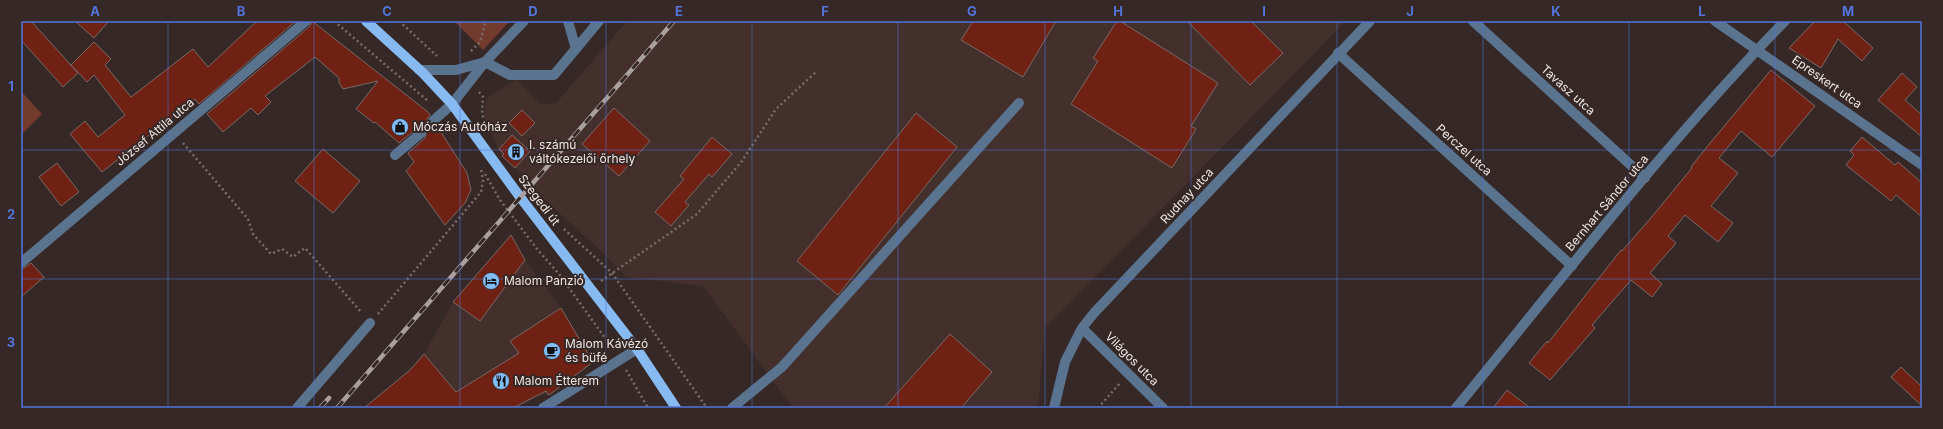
<svg xmlns="http://www.w3.org/2000/svg" width="1943" height="429" font-family="Inter,sans-serif">
	<style>
		.built { fill: #432f2b }
		.green { fill: #733a2e }
		.building { fill: #6f2214; stroke: #786966 }
		.lines { fill: none; stroke-linecap: round; stroke-linejoin: round }
		.minor-tunnel { stroke: #514442; stroke-width: 10; stroke-dasharray: 10 5; stroke-linecap: butt }
		.path { stroke: #796d6b; stroke-width: 2.5; stroke-dasharray: 2 3; stroke-linecap: butt }
		.minor { stroke: #5a738e; stroke-width: 10 }
		.major { stroke: #86baf1; stroke-width: 10 }
		.rail-casing { stroke: #aaa09e; stroke-width: 4.5 }
		.rail { stroke: #352826; stroke-width: 3; stroke-dasharray: 9; stroke-linecap: butt }
		.grid { fill: none; stroke: #5274db; stroke-width: 1; stroke-opacity: 0.55 }
		.labels { text-anchor: middle; stroke-width: 4; stroke-linejoin: round; paint-order: stroke }
		.street-label { font-size: 12px; fill: #efe6e4; stroke: #352826 }
		.poi-label { font-size: 12px; fill: #efe6e4; stroke: #352826; text-anchor: start }
		.neatline { fill: none; stroke: #5274db; stroke-width: 1.5 }
		.grid-label { font-size: 13px; text-anchor: middle; font-weight: bold; fill: #5274db }
	</style>
	<rect width="100%" height="100%" fill="#352826"/>
	<path class="built" d="M627,21H1346L1045,328L1038,408H793L703,286L626,277L598,248L539,195L519,171L500,154L484,115L486,99L516,79L541,105L556,103Z
		M511,235L525,260L561,308L593,362L549,395L368,408L366,406L410,370L424,354L453,302Z"/>
	<path class="green" d="M454,21H510L483,50Z
		M21,91L42,114L21,135Z"/>
	<path class="building" d="M21,21H31L78,73L63,87L21,40Z
		M75,21H109L94,38Z
		M257,21H296L199,104L195,99L102,172L70,134L85,121L98,137L125,115L94,75L87,82L71,65L94,42L111,59L105,65L131,97L193,49L208,67Z
		M312,21L428,112L430,115L427,119L428,125L431,127L437,126L467,173L471,190L465,203L445,225L406,171L414,162L408,153L425,138L427,132L426,129L423,127L417,128L399,143L375,122L374,123L356,109L378,81L343,89L339,83V78L315,57L265,96L271,102L258,115L251,108L223,132L207,114L310,26Z
		M973,21H1056L1023,77L961,40Z
		M1117,21H1120L1218,83L1191,126L1196,129L1172,168L1071,104L1098,61L1093,58Z
		M1187,21H1251L1283,53L1250,85Z
		M1815,21H1843L1873,48L1862,61L1838,39L1821,68L1789,48Z
		M1771,70L1815,106L1772,157L1741,131L1719,158L1738,173L1711,206L1733,223L1718,242L1685,215L1668,236L1676,243L1650,273L1662,284L1652,297L1631,280L1592,325L1595,328L1550,380L1529,363L1547,341L1548,343L1621,250L1622,251L1650,219L1692,168L1691,167L1706,148Z
		M1902,73L1917,87L1905,100L1922,115V137L1878,100Z
		M614,108L650,141L619,176L582,144Z
		M522,110L535,123L522,136L509,123Z
		M916,113L957,147L838,295L797,261Z
		M512,135L530,151L515,168L502,156L504,154L499,149Z
		M712,137L732,154L712,177L709,174L685,202L689,205L671,226L655,212L684,179L680,176Z
		M1862,137L1895,165L1898,162L1922,183V217L1896,195L1891,201L1846,165L1854,155L1850,151Z
		M323,149L360,181L333,213L295,181Z
		M57,163L79,192L61,206L39,177Z
		M511,235L525,260L480,321L453,302Z
		M31,263L44,277L21,297V270Z
		M561,308L593,362L549,395L546,391L513,408H364L410,370L424,354L456,392L519,353L510,341Z
		M950,334L992,372L961,408H884Z
		M1901,367L1922,387V406L1891,377Z
		M1507,390L1530,408H1493Z"/>
	<g class="lines">
		<path class="minor-tunnel" d="M421,133L433,121"/>
		<path class="path" d="M334,21L428,101
			M399,21L437,56
			M471,51L480,42L486,21
			M479,92L483,97L482,114L487,127
			M183,143L248,219L253,234L271,254L282,249L293,257L305,248L362,313
			M485,174L500,200L537,249L559,274L613,349
			M564,229L612,273L707,408
			M601,281L697,214L742,161L776,109L817,71
			M378,314L481,192L483,181L481,169
			M626,370L648,408
			M1098,408L1120,383"/>
		<path class="minor" d="M568,21L576,49
			M1473,21L1645,178
			M1715,21L1922,165
			M1338,53L1572,266
			M485,62L510,75H554L599,21
			M419,70H456L485,62
			M433,121L452,104L485,62L524,21
			M395,155L421,133
			M21,263L306,21
			M1082,328L1163,408
			M297,408L370,323
			M543,408L637,349
			M732,408L782,367L1019,103
			M1054,408L1065,362L1082,328L1094,313L1370,21
			M1456,408C1563,277 1667,142 1785,21"/>
		<path class="major" d="M366,21L423,73L452,104L520,197L637,349L676,408"/>
		<g class="rail-casing">
			<path id="rail" d="M320,408L329,398
				M337,408L674,21"/>
		</g>
		<use href="#rail" class="rail"/>
	</g>
	<path class="grid" d="M168,21V408M314,21V408M460,21V408M606,21V408M752,21V408M898,21V408M1045,21V408M1191,21V408M1337,21V408M1483,21V408M1629,21V408M1775,21V408M21,150H1922M21,279H1922"/>
	<defs>
		<g id="shop-disc" transform="scale(0.9)"><circle r="9.5" fill="#81bdfa" stroke="#352826"/><path d="M-5-2.5h2.3a2.7 3.5 0 0 1 5.4 0H5L5.5 6h-11ZM-1.5-2.5h3a1.5 2.3 0 0 0-3 0Z" fill="#111"/></g>
		<g id="building-disc" transform="scale(0.9)"><circle r="9.5" fill="#81bdfa" stroke="#352826"/><path d="M-4-6H4V6H1V3H-1V6H-4ZM-2.5-4.3h1.7v1.8h-1.7ZM.8-4.3h1.7v1.8H.8ZM-2.5-1h1.7V.8h-1.7ZM.8-1h1.7V.8H.8Z" fill="#111"/></g>
		<g id="hotel-disc" transform="scale(0.9)"><circle r="9.5" fill="#81bdfa" stroke="#352826"/><path d="M-6-4.5h1.5V1H6V5H4.5V3h-9V5H-6ZM-4 0a1.8 1.8 0 1 1 3.6 0ZM.5 0V-2.5h3Q6-2.5 6 0Z" fill="#111"/></g>
		<g id="cafe-disc" transform="scale(0.9)"><circle r="9.5" fill="#81bdfa" stroke="#352826"/><path d="M-5.5-4.5H6V0H3Q3 3.5 0 3.5H-2.5Q-5.5 3.5-5.5 0ZM3-3.2v2h1.7v-2ZM-6 4.5H4V6H-6Z" fill="#111"/></g>
		<g id="restaurant-disc" transform="scale(0.9)"><circle r="9.5" fill="#81bdfa" stroke="#352826"/><path d="M-5-6h1v4h1v-4h1v4h1v-4h1v5L-1.5 .5V6h-2V.5L-5-1ZM5-6V6H3V1.5H1.5Q1.5-4 5-6Z" fill="#111"/></g>
	</defs>
	<g fill-rule="evenodd">
		<use href="#shop-disc" x="400" y="127"/>
		<use href="#building-disc" x="516" y="152"/>
		<use href="#hotel-disc" x="491" y="281"/>
		<use href="#cafe-disc" x="552" y="351"/>
		<use href="#restaurant-disc" x="501" y="381"/>
	</g>
	<g class="labels">
		<g class="street-label">
			<text transform="translate(1827 82) rotate(35)" y="4">Epreskert utca</text>
			<text transform="translate(1568 90) rotate(42)" y="4">Tavasz utca</text>
			<text transform="translate(155 132) rotate(-40)" y="4">József Attila utca</text>
			<text transform="translate(1464 150) rotate(42)" y="4">Perczel utca</text>
			<text transform="translate(1187 196) rotate(-47)" y="4">Rudnay utca</text>
			<text transform="translate(539 200) rotate(53)" y="4">Szegedi út</text>
			<text transform="translate(1607 203) rotate(-50)" y="4">Bernhart Sándor utca</text>
			<text transform="translate(1132 359) rotate(45)" y="4">Világos utca</text>
		</g>
		<g class="poi-label">
			<text x="413" y="131">Móczás Autóház</text>
			<text x="529" y="149">I. számú<tspan x="529" dy="14">váltókezelői őrhely</tspan></text>
			<text x="504" y="285">Malom Panzió</text>
			<text x="565" y="348">Malom Kávézó<tspan x="565" dy="14">és büfé</tspan></text>
			<text x="514" y="385">Malom Étterem</text>
		</g>
	</g>
	<rect width="1943" height="429" fill="none" stroke="#352826" stroke-width="44"/>
	<rect x="22" y="22" width="1899" height="385" class="neatline"/>
	<g class="grid-label">
		<text x="95" y="16">A</text>
		<text x="241" y="16">B</text>
		<text x="387" y="16">C</text>
		<text x="533" y="16">D</text>
		<text x="679" y="16">E</text>
		<text x="825" y="16">F</text>
		<text x="972" y="16">G</text>
		<text x="1118" y="16">H</text>
		<text x="1264" y="16">I</text>
		<text x="1410" y="16">J</text>
		<text x="1556" y="16">K</text>
		<text x="1702" y="16">L</text>
		<text x="1848" y="16">M</text>
		<text x="11" y="91">1</text>
		<text x="11" y="219">2</text>
		<text x="11" y="347">3</text>
	</g>
</svg>
